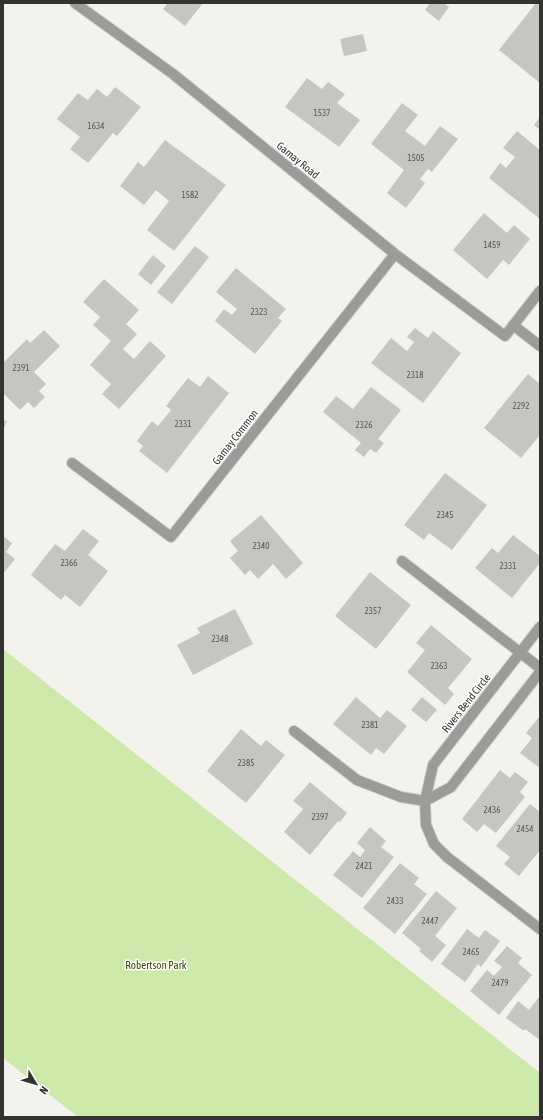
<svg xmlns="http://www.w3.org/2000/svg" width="543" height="1120" font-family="'Asap Condensed',sans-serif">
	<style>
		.green { fill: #cde9aa }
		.building { fill: #c7c5c1 }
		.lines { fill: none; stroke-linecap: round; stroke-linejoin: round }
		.minor-casing { stroke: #d0cfcb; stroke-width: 12 }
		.minor { stroke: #9d9b9a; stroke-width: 10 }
		.labels { text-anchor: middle; stroke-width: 3; stroke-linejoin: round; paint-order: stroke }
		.number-label { font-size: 9px; fill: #585755 }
		.street-label { font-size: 11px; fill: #333231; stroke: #fff }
		.park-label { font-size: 11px; fill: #334a01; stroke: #fff }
	</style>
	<rect width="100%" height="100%" fill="#f3f2ed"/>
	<path class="green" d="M3,649L540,1073V1117H78L3,1058Z"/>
	<path class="building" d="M168,3H203L185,26L163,9Z
		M430,3H444L449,7L439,21L425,10Z
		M536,3H540V83L499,50Z
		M363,34L367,51L344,56L340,39Z
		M307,78L322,89L328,82L345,94L337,103L360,120L339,147L285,107Z
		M115,87L141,107L117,136L113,133L88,163L70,149L80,137L57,119L78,93L88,100L97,89L107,97Z
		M402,103L418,115L405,131L425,146L440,126L458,139L432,172L428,169L420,179L425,183L406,208L387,193L404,170L371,144Z
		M540,117V130L534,125Z
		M517,131L540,150V219L489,178L500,163L506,168L515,157L503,148Z
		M165,140L226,185L174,251L147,230L169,201L156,190L144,205L120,186L138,162L144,167Z
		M484,213L507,233L514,225L530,239L509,265L503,260L487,279L453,250Z
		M195,246L209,257L172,304L157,292Z
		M153,255L166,266L151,285L138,274Z
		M236,268L286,309L278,318L282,321L255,354L215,321L224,309L232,315L237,309L216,292Z
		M104,279L139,310L126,324L137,334L123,349L134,359L150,341L166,356L119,409L102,394L111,384L90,365L111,341L93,325L100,317L83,302Z
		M415,328L428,338L433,331L461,353L423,403L371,363L391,338L407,351L414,342L407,337Z
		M44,330L60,346L34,372L46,384L39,391L45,397L34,408L28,402L20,410L3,393V363L27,339L30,343Z
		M528,374L540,384V435L521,458L484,428Z
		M208,376L229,393L167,473L139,451L143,446L137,441L152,421L158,426L171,410L166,406L188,378L200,387Z
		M371,387L401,410L378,439L384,443L376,453L370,449L364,457L355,450L361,443L323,412L336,396L353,409Z
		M3,420L7,421L3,431Z
		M445,473L487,505L452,550L429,533L424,540L404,525Z
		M261,515L303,563L286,579L273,564L258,579L250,570L245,575L230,558L238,551L230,541Z
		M83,529L99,541L88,555L108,571L80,607L65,595L61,600L31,575L55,544L65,551Z
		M513,535L540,556V563L512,598L475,568L492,548L498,553Z
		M3,536L12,543L6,552L15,559L3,574Z
		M370,572L411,605L376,649L335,616Z
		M235,609L253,644L193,675L177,645L200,633L197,628Z
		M431,625L472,659L448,688L454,694L445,705L407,672L425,650L416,643Z
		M356,697L380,718L387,710L407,726L384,754L376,748L371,755L333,724Z
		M422,697L437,710L426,722L411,710Z
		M540,716V768L520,753L532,738L526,733Z
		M241,729L261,746L266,740L285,755L246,803L207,771Z
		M500,770L510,778L515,772L528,782L520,792L525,797L496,833L484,824L477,832L462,819Z
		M310,782L347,813L340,822L338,821L310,855L284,832L303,809L293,801Z
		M530,804L540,812V850L519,876L504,864L510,857L496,846Z
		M370,827L386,841L381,847L394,857L362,898L333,875L353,851L360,857L365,850L357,843Z
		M400,863L419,878L414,884L427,894L395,934L363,908Z
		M436,891L457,908L435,936L446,945L432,962L419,951L421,949L402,933Z
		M467,929L479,938L485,930L500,941L481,967L478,964L465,982L441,964Z
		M507,946L522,958L518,963L532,975L499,1015L470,991L487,970L494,976L502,967L494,961Z
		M540,996V1040L525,1029L524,1031L506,1018L518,1001L529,1010Z"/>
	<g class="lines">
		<g class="minor-casing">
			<path id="minor" d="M75,3L173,74L395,254L505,336L540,291
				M513,325L540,346
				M72,463L171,537L395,254
				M402,561L540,668
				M540,627L433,765L425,801L426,825L434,844L447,857L540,929
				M294,731L357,780L401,797L425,801
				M425,801L451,787L540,672"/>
		</g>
		<use href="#minor" class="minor"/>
	</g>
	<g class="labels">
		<g class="number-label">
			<text x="322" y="116">1537</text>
			<text x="96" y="129">1634</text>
			<text x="416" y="161">1505</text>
			<text x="190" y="198">1582</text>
			<text x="492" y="248">1459</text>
			<text x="259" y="315">2323</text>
			<text x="21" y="371">2391</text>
			<text x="415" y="378">2318</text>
			<text x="521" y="409">2292</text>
			<text x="183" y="427">2331</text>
			<text x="364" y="428">2326</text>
			<text x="445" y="518">2345</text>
			<text x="261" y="549">2340</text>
			<text x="69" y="566">2366</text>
			<text x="508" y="569">2331</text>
			<text x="373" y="614">2357</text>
			<text x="220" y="642">2348</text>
			<text x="439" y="669">2363</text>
			<text x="370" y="728">2381</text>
			<text x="246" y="766">2385</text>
			<text x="492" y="813">2436</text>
			<text x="320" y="820">2397</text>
			<text x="525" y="832">2454</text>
			<text x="364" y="869">2421</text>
			<text x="395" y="904">2433</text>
			<text x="430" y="924">2447</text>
			<text x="471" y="955">2465</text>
			<text x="500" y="986">2479</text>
		</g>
		<g class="street-label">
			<text transform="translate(298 160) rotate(39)" y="4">Gamay Road</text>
			<text transform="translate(235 437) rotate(-52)" y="4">Gamay Common</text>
			<text transform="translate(466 703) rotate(-52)" y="4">Rivers Bend Circle</text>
		</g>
		<g class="park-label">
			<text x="156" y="969">Robertson Park</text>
		</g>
	</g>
	<rect width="543" height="1120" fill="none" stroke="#333231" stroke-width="8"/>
	<g transform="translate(36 1084) rotate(128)" stroke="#ffffff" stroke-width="3" paint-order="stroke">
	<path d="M0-3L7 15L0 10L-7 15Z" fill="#333231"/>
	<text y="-6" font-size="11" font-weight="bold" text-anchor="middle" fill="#333231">N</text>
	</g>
</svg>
